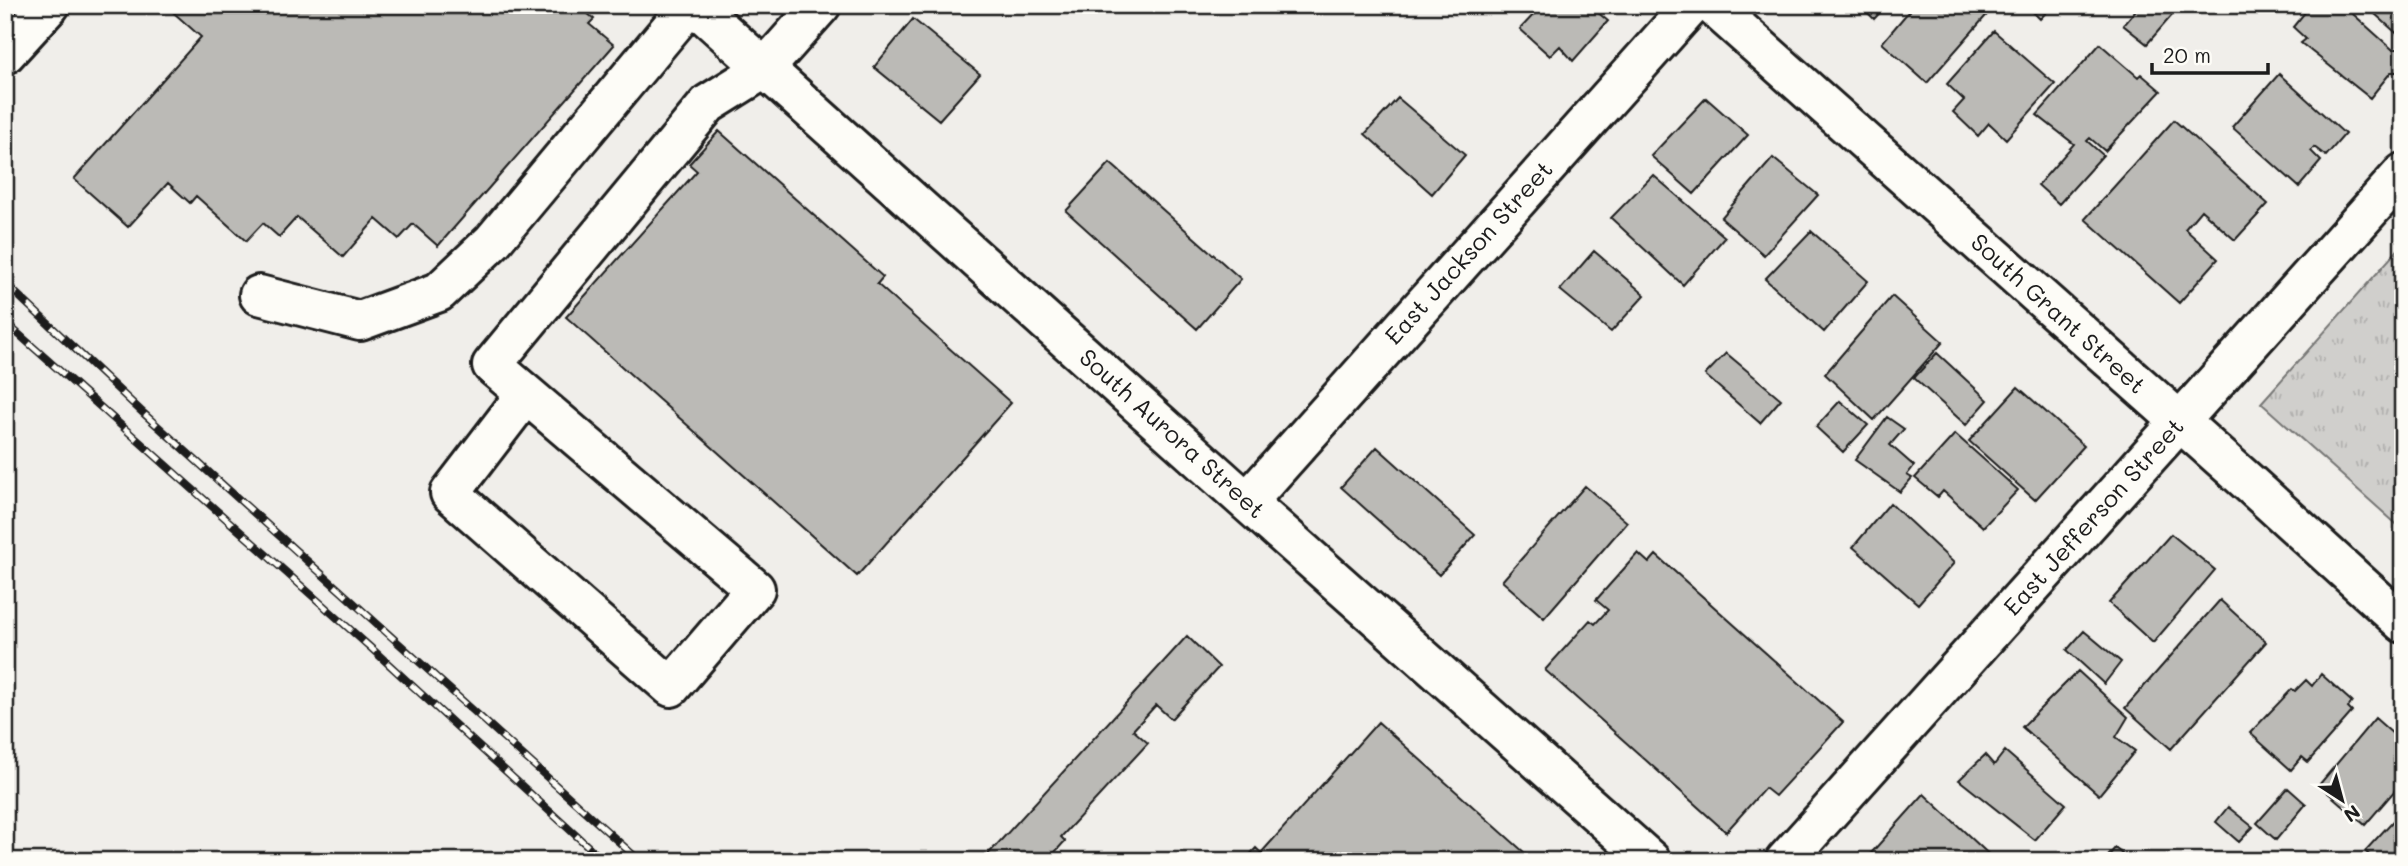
<svg xmlns="http://www.w3.org/2000/svg" width="2408" height="866" font-family="Mali,sans-serif">
	<style>
		.grass { fill: url(#grass-tufts); stroke: #767674; stroke-width: 2 }
		.building { fill: #bbbab6; stroke: #1c1c1c; stroke-width: 2 }
		.lines { fill: none; stroke-linecap: round; stroke-linejoin: round }
		.minor-casing { stroke: #1c1c1c; stroke-width: 44 }
		.major-casing { stroke: #1c1c1c; stroke-width: 44 }
		.minor { stroke: #fdfcf7; stroke-width: 38 }
		.major { stroke: #fdfcf7; stroke-width: 38 }
		.rail-casing { stroke: #1c1c1c; stroke-width: 8 }
		.rail { stroke: #fdfcf7; stroke-width: 5; stroke-dasharray: 16; stroke-linecap: butt }
		.labels { text-anchor: middle; stroke-width: 5; stroke-linejoin: round; paint-order: stroke }
		.street-label { font-size: 24px; fill: #1c1c1c; stroke: #fdfcf7 }
	</style>
	<defs>
		<pattern id="grass-tufts" width="24" height="20" patternUnits="userSpaceOnUse" patternTransform="scale(1.75)"><rect width="24" height="20" fill="#d0cfcc"/><path d="M3 7l-1-3M5 7V3M7 7l1-3M15 17l-1-3M17 17v-4M19 17l1-3" fill="none" stroke="#b2b1af"/></pattern>
	</defs>
	<rect width="100%" height="100%" fill="#f0eeea"/>
	<filter id="ink" filterUnits="userSpaceOnUse"><feTurbulence type="fractalNoise" baseFrequency=".0143" numOctaves="2"/><feDisplacementMap in="SourceGraphic" scale="14" xChannelSelector="R" yChannelSelector="G"/><feConvolveMatrix kernelMatrix="1 2 1 2 8 2 1 2 1" color-interpolation-filters="sRGB"/></filter>
	<g filter="url(#ink)">
		<path class="grass" d="M2403,244V530L2261,403Z"/>
		<path class="building" d="M165,5H578L594,19L589,24L614,45L438,246L413,224L399,239L376,219L343,257L297,217L279,237L263,223L246,241L196,196L190,203L168,183L128,227L74,179L201,37Z
			M1531,5H1589L1608,21L1573,61L1560,46L1550,56L1520,29L1537,11Z
			M1860,5H1887L1874,19Z
			M1914,5H1985L1991,10L1927,83L1882,43Z
			M2026,5H2053L2040,19Z
			M2140,5H2181L2147,44L2123,25Z
			M2304,5H2343L2392,49H2400L2402,72H2391L2370,98L2301,43L2306,39L2293,27L2307,10Z
			M2365,5H2403V39Z
			M913,19L980,74L939,120L874,67Z
			M1994,31L2055,84L2006,139L1989,123L1978,136L1953,112L1964,100L1947,84Z
			M2100,44L2138,77L2141,74L2161,91L2105,151L2090,138L2087,141L2103,155L2059,204L2038,185L2074,144L2037,115Z
			M2279,74L2345,134L2326,156L2314,147L2311,151L2321,161L2299,187L2232,127Z
			M1398,98L1465,155L1432,194L1365,134Z
			M1706,98L1748,135L1694,194L1651,156Z
			M2174,120L2268,204L2235,240L2201,210L2185,229L2218,259L2179,303L2085,219Z
			M719,131L883,277L877,284L1011,403L857,576L566,317L697,171L689,164Z
			M1773,158L1818,195L1764,255L1721,218Z
			M1110,163L1241,279L1197,329L1066,211Z
			M1653,175L1725,237L1683,285L1611,218Z
			M1811,231L1868,281L1824,332L1765,279Z
			M1594,251L1645,295L1611,332L1560,290Z
			M1892,296L1943,342L1874,420L1825,374Z
			M1726,353L1781,399L1760,423L1705,375Z
			M1937,353L1988,400L1966,425L1914,378Z
			M2018,387L2084,446L2035,500L1969,441Z
			M1840,401L1868,425L1843,452L1816,427Z
			M1887,417L1904,429L1890,445L1914,466L1907,475L1912,478L1900,492L1855,460Z
			M1955,434L2018,490L1983,527L1943,491L1938,497L1915,478Z
			M1377,447L1475,535L1439,575L1341,487Z
			M1585,486L1627,522L1544,618L1502,581Z
			M1890,503L1954,563L1918,604L1853,547Z
			M2171,534L2215,570L2153,643L2109,603Z
			M1638,553L1649,563L1656,555L1843,722L1775,796L1765,788L1726,832L1545,670L1590,620L1595,624L1608,610L1596,600Z
			M2220,600L2266,642L2171,749L2125,708Z
			M2084,631L2121,662L2104,684L2067,650Z
			M1187,636L1219,667L1171,719L1156,705L1133,730L1148,743L1061,837L1065,841L1047,861H982Z
			M2078,671L2128,717L2116,737L2135,751L2099,795L2022,727Z
			M2321,674L2352,702L2348,708L2352,712L2308,762L2302,757L2291,770L2250,733L2292,689L2295,691L2306,680L2312,686Z
			M2375,718L2403,743V781L2365,825L2319,785Z
			M1378,722L1534,861H1244L1256,848L1261,853Z
			M2005,751L2066,804L2035,840L1959,780L1985,755L1994,765Z
			M2288,788L2306,804L2276,840L2257,823Z
			M1924,794L1996,861H1864Z
			M2228,807L2253,827L2239,842L2216,822Z
			M2403,810V861H2375L2365,851Z
			M2115,848L2130,861H2104Z"/>
		<g class="lines">
			<g class="minor-casing">
				<path id="minor" d="M694,5L1247,502L1651,861
					M1712,5L2249,483L2403,623
					M259,295L360,321L439,292L493,241L690,5
					M526,394L450,493L671,687L755,589L492,365L708,104L764,69L821,5
					M1247,502L1692,5
					M1785,861L2403,173"/>
			</g>
			<g class="major-casing">
				<path id="major" d="M5,54L50,5"/>
			</g>
			<use href="#minor" class="minor"/>
			<use href="#major" class="major"/>
			<g class="rail-casing">
				<path id="rail" d="M5,283L141,411L640,861
					M5,322L371,648L604,861"/>
			</g>
			<use href="#rail" class="rail"/>
		</g>
	</g>
	<g class="labels">
		<g class="street-label">
			<text transform="translate(1469 253) rotate(-48)" y="8">East Jackson Street</text>
			<text transform="translate(2058 314) rotate(42)" y="8">South Grant Street</text>
			<text transform="translate(1172 434) rotate(42)" y="8">South Aurora Street</text>
			<text transform="translate(2094 517) rotate(-48)" y="8">East Jefferson Street</text>
		</g>
	</g>
	<rect width="2408" height="866" fill="none" stroke="#fdfcf7" stroke-width="28"/>
	<rect x="14" y="14" width="2380" height="838" fill="none" stroke="#1c1c1c" stroke-width="2.5" filter="url(#ink)"/>
	<g transform="translate(2342 800) rotate(144)" stroke="#fdfcf7" stroke-width="5" paint-order="stroke">
	<path d="M0-5L12 26L0 18L-12 26Z" fill="#1c1c1c"/>
	<text y="-10" font-size="19" font-weight="bold" text-anchor="middle" fill="#1c1c1c">N</text>
	</g>
	<path d="M2152 63v10h116v-10" fill="none" stroke="#1c1c1c" stroke-width="3.5"/>
	<text x="2163" y="63" font-size="21" fill="#1c1c1c" stroke="#fdfcf7" stroke-width="5" paint-order="stroke">20 m</text>
</svg>
